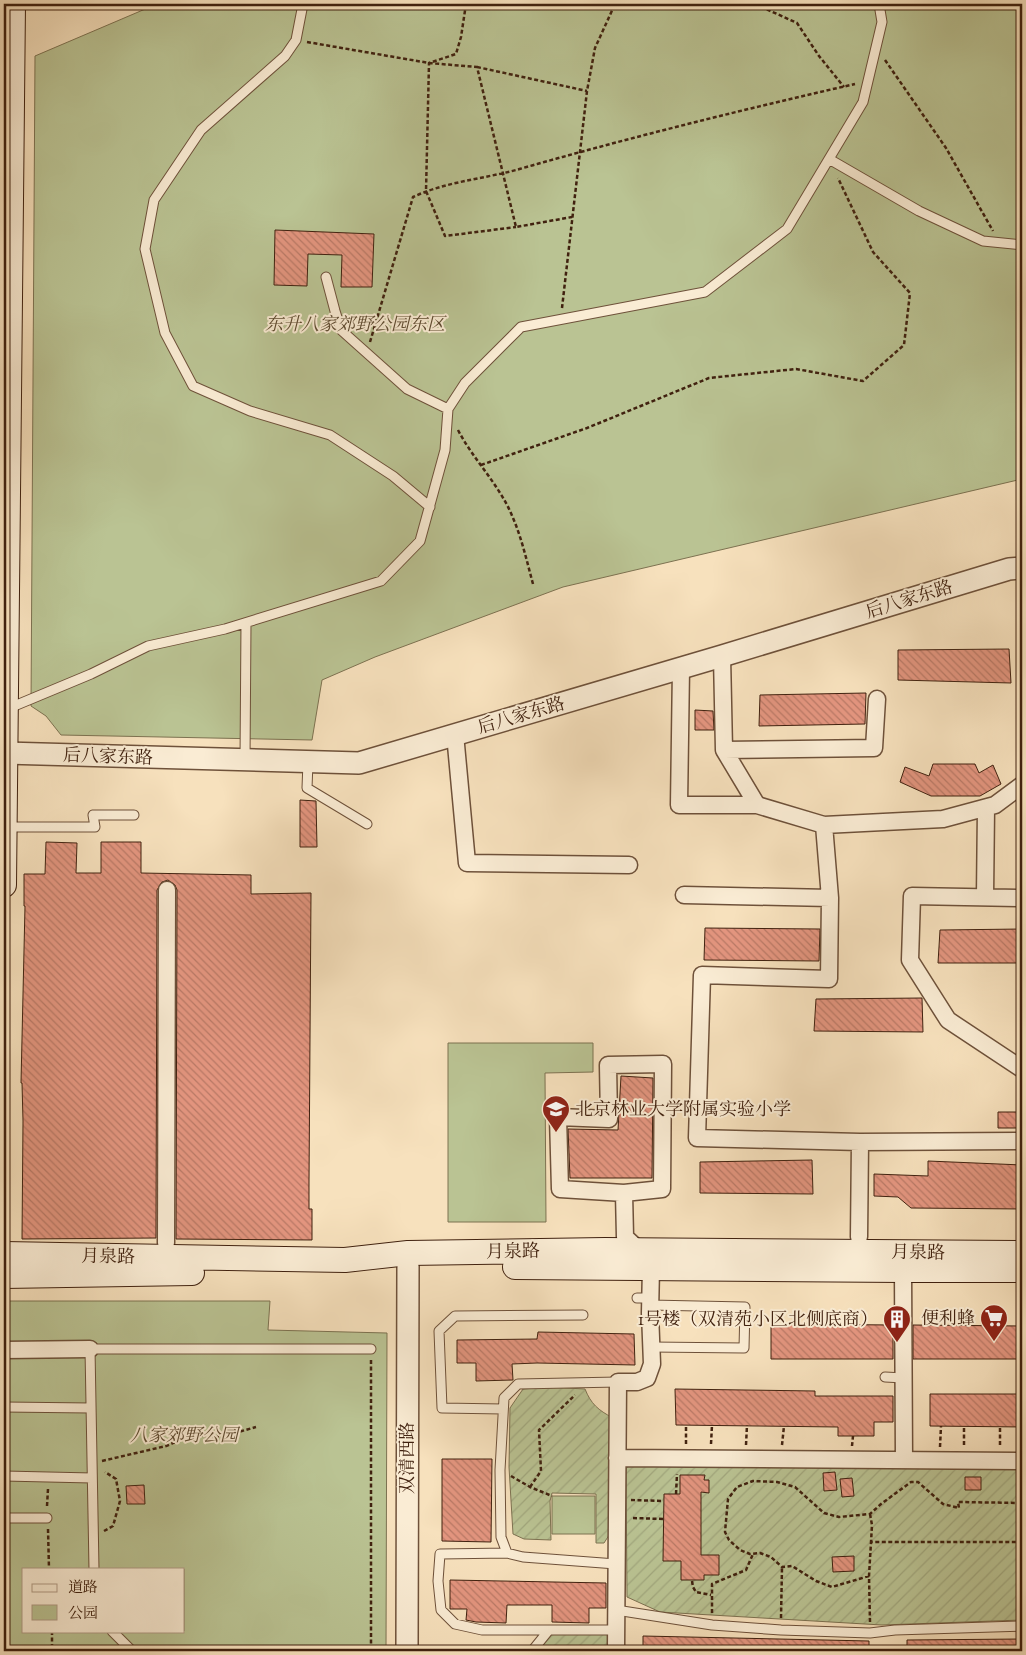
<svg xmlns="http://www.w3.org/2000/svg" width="1026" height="1655" font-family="'Sorts Mill Goudy','Noto Serif SC',serif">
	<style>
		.park { fill: #bac393; stroke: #7d7251; fill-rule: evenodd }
		.garden { fill: url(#garden-furrows); stroke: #7d7251 }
		.building { fill: url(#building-back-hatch); stroke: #40210f }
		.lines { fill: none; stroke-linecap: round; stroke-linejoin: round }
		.service-casing { stroke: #6e513a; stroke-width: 11 }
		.minor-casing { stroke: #6e513a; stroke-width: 19 }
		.tertiary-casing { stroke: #6e513a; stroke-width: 24 }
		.secondary-casing { stroke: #40210f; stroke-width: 26 }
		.path { stroke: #40210f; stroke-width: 2.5; stroke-dasharray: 4 2.5; stroke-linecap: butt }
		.service { stroke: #faecd4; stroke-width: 9 }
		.minor { stroke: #faecd4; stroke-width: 16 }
		.tertiary { stroke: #faecd4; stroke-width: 21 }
		.secondary { stroke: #faecd4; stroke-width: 24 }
		.labels { text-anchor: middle; stroke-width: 4; stroke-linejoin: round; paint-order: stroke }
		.park-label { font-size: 18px; font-style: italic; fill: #5e4a30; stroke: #faecd4 }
		.street-label { font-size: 18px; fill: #40210f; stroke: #faecd4 }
		.poi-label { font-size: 18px; fill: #40210f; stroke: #faecd4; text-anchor: end }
	</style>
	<defs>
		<pattern id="garden-furrows" width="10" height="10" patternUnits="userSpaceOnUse" patternTransform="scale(1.25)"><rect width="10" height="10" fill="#bac393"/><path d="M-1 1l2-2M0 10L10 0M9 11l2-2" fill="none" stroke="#a1a77e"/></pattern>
		<pattern id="building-back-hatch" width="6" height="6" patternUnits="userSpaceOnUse" patternTransform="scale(1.25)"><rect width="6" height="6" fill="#e3957f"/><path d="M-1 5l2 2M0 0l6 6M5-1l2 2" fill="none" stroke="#b97966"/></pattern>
	</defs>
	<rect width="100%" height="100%" fill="#f7e1bd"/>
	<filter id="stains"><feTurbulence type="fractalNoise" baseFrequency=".004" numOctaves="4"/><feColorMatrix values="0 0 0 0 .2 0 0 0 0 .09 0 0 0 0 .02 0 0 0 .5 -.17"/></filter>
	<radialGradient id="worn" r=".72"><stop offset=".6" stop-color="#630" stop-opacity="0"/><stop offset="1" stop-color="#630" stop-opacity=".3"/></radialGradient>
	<path class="park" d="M157,4H1022V479L563,587L375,657L322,680L312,740L61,735L46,716L31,706L35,56Z
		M448,1043H593V1072L545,1073L546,1222H448Z
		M4,1301H270L268,1330L387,1333L386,1651H4ZM24,1569H184V1631H24Z
		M552,1496H595V1534H552Z"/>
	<path class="garden" d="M548,1387L585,1389C591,1404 598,1410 613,1418L611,1532L604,1543H596V1494L552,1493L550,1501L551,1540L524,1539L513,1534L509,1467L510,1408L523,1389Z
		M638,1461L1022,1464V1620L882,1625L660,1612L627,1597L626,1468Z
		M613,1632V1651H538L550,1633Z"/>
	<path class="building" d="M275,230L374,234L372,287H341L342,255L308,254L307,286L274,285Z
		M1009,649L1011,683L898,680V650Z
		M866,693L865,724L759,726L760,695Z
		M695,710L713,711L714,730H695Z
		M933,764H975L979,773L993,765L1001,784L980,796H931L900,782L905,767L929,776Z
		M300,800L316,801L317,847H300Z
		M46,842L77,843L76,873H101V842H141V873L251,875V894L311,893L309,1183V1209H312V1240L176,1239L177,890L175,885L168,880L162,882L157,890L156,1238L22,1239L23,1121L22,1083H21L25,906H24V874H45Z
		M705,928L820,929L819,961L704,960Z
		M1022,929V963H938L940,930Z
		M922,998L923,1032L814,1031L816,999Z
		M621,1076L653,1078L652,1178H570L568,1129L618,1130Z
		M998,1112H1022V1128H998Z
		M812,1160L813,1194L700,1193V1162Z
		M928,1161L1022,1165V1209L911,1208L898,1197L874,1196V1174L928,1176Z
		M771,1324L893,1325V1359H771Z
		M913,1325L1022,1326V1359H913Z
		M538,1332L634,1334L635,1365L537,1363L512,1364L513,1380L476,1381V1363H457V1340L537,1339Z
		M675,1389L815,1391V1396H893V1422H874V1436H838V1427L676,1425Z
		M930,1394H1022V1427L930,1426Z
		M442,1459H492L491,1542L442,1541Z
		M835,1472L837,1490L824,1491L823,1473Z
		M680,1475H705L704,1480H709V1493L701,1492V1555H719V1575H704V1580H681V1561H663L664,1494H680Z
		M965,1477H981V1490H965Z
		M852,1478L854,1496L842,1497L840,1479Z
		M144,1485L145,1504H127L126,1486Z
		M854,1556V1571L833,1572L832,1557Z
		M450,1580L606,1583V1608H589V1623L552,1622V1605H507L506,1623L476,1622L466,1620L467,1609H450Z
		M643,1636L869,1641V1651H643Z
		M1022,1639V1651H907V1640Z"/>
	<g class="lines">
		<g class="service-casing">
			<path id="service" d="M303,4L296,40L285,56L201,130L154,200L145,249L165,333L193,386L250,411L330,435L393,476L430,507
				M829,159L919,211L983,241L1022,245
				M326,277L335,311L341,330L407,389L448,409
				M7,709L91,674L148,646L225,629L381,581L420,541L445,450L448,409L465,383L521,327L705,292L787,229L863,102L882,22L879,4
				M245,760L246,623
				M308,762L307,788L367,824
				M5,827H95L93,815H134
				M637,1298H651
				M650,1305L745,1307L744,1348L651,1347
				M885,1377L904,1378
				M4,1407L90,1408
				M503,1409L442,1408L439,1331L455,1316L583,1315
				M4,1476L92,1478
				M4,1518H47
				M507,1553L440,1554L438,1581L441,1610L455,1624L482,1630H549
				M616,1564L523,1557L507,1553L501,1537L500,1470L504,1398L518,1384L618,1382
				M94,1569L90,1349H371
				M616,1610L712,1625L781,1630L870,1633L895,1630L1022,1626
				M112,1631L132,1651
				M532,1651L549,1630H616"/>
		</g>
		<g class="minor-casing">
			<path id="minor" d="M722,656L724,750L874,748L877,699
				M681,668L679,805H757
				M455,734L467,863L629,865
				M724,750L757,805L824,825L830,898L829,979L702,975L697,1138L860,1142L1022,1141
				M824,825L943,819L995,805L1022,785
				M684,895L830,898
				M985,896L986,808
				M1022,898L912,896L910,960L948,1020L1022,1069
				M624,1193L662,1189L663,1064L608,1065L609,1119L558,1117L560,1189L624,1193L625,1237L639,1250
				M859,1237L860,1142
				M166,1243L167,890
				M903,1270L904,1460
				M4,1350L90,1349
				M617,1458L1022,1461
				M616,1651L618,1382H637L647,1378L652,1364L650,1313L651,1268"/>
		</g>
		<g class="tertiary-casing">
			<path id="tertiary" d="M5,753L359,763L722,656L1009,569L1022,568
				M407,1651L408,1266"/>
		</g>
		<g class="secondary-casing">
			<path id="secondary" d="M4,885L13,4
				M4,1254L345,1260L408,1253L605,1250L1022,1253
				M515,1267L903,1270H1022
				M4,1276L192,1273"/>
		</g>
		<path class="path" d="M466,4L461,37L456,54L429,63L426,191L445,236L516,227
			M755,4L797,23L819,56L844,87
			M307,42L429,63L477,67L516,227L572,217
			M885,60L946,148L993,231
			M477,67L587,91
			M562,308L587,91L595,48L615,4
			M370,342L413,197C445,182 482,179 516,170C628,138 741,110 855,84
			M458,430C474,461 500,485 513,518C522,539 527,562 533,584
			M481,465L587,428L709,378L796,369L863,381L904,345L910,293L873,252L838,178
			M371,1360V1651
			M686,1444V1425
			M711,1444L712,1425
			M746,1445L747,1425
			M782,1445L784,1426
			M964,1445V1426
			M1000,1445V1427
			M852,1446L853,1436
			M940,1447L941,1426
			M102,1461L166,1446L192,1435L221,1437L256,1427
			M511,1476L530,1487L552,1496
			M530,1487L541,1471L539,1430L575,1395
			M676,1494L677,1474
			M631,1500L663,1501
			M47,1506L48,1489
			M870,1514L872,1525L871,1542H1022
			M633,1518L663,1519
			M48,1529L49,1569
			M104,1531L113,1526L120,1501L116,1479L105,1472
			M869,1576L832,1587L816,1581L792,1566L782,1567L771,1557L760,1553L750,1554L740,1550L729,1540L725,1532L728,1499L737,1487L753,1481L777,1482L795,1487L824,1513L839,1517L870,1514L881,1504L911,1482H918L943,1504L959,1508L958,1502L1022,1503
			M692,1581L693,1587L696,1592L711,1595
			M712,1613V1584L746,1570L753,1554
			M781,1618L782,1567
			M870,1622L869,1576L871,1542
			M52,1631V1651"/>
		<use href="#service" class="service"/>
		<use href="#minor" class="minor"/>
		<use href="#tertiary" class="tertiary"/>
		<use href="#secondary" class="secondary"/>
	</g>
	<defs>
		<g id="school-pin" transform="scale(1.4375)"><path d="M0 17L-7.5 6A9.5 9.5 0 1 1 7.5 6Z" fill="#8f2418" stroke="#faecd4"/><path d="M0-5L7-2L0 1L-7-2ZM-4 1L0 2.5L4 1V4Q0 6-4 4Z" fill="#fff"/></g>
		<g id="supermarket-pin" transform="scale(1.4375)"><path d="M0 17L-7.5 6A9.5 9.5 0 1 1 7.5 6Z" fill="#8f2418" stroke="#faecd4"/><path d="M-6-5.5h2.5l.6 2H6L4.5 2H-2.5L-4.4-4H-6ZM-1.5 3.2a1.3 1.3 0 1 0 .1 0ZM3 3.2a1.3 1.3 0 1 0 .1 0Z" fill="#fff"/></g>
		<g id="building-pin" transform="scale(1.4375)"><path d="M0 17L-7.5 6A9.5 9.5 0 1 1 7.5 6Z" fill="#8f2418" stroke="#faecd4"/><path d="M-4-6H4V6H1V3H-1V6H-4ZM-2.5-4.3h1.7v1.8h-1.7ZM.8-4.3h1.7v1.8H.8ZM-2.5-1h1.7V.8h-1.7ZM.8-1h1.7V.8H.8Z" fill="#fff"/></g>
	</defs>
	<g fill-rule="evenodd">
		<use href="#school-pin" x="556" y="1109"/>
		<use href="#supermarket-pin" x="994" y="1318"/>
		<use href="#building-pin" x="897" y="1319"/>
	</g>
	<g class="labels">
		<g class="park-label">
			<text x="355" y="330">东升八家郊野公园东区</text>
			<text x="184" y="1441">八家郊野公园</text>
		</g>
		<g class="street-label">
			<text transform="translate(909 599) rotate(-17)" y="6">后八家东路</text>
			<text transform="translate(521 715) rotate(-16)" y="6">后八家东路</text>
			<text transform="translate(108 756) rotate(2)" y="6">后八家东路</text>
			<text transform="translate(513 1251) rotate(-1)" y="6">月泉路</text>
			<text transform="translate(918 1252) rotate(1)" y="6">月泉路</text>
			<text transform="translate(108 1256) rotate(1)" y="6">月泉路</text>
			<text transform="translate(407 1458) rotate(-90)" y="6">双清西路</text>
		</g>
		<g class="poi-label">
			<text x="575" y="1115" text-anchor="start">北京林业大学附属实验小学</text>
			<text x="975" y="1324">便利蜂</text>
			<text x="878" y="1325">1号楼（双清苑小区北侧底商）</text>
		</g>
	</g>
	<rect width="1026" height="1655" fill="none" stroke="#f7e1bd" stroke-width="20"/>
	<rect x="5" y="5" width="1016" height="1645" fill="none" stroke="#40210f" stroke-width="2.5"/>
	<rect x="10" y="10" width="1006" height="1635" fill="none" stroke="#40210f"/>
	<rect x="22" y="1568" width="162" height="65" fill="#faecd4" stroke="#b09b85"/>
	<rect x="32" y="1584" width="25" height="8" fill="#faecd4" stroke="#b09b85"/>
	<text x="68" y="1592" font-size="15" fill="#40210f">道路</text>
	<rect x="32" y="1605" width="25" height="15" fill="#bac393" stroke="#b09b85"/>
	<text x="68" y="1618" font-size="15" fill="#40210f">公园</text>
	<rect width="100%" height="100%" filter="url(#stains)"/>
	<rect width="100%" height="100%" fill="url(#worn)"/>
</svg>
